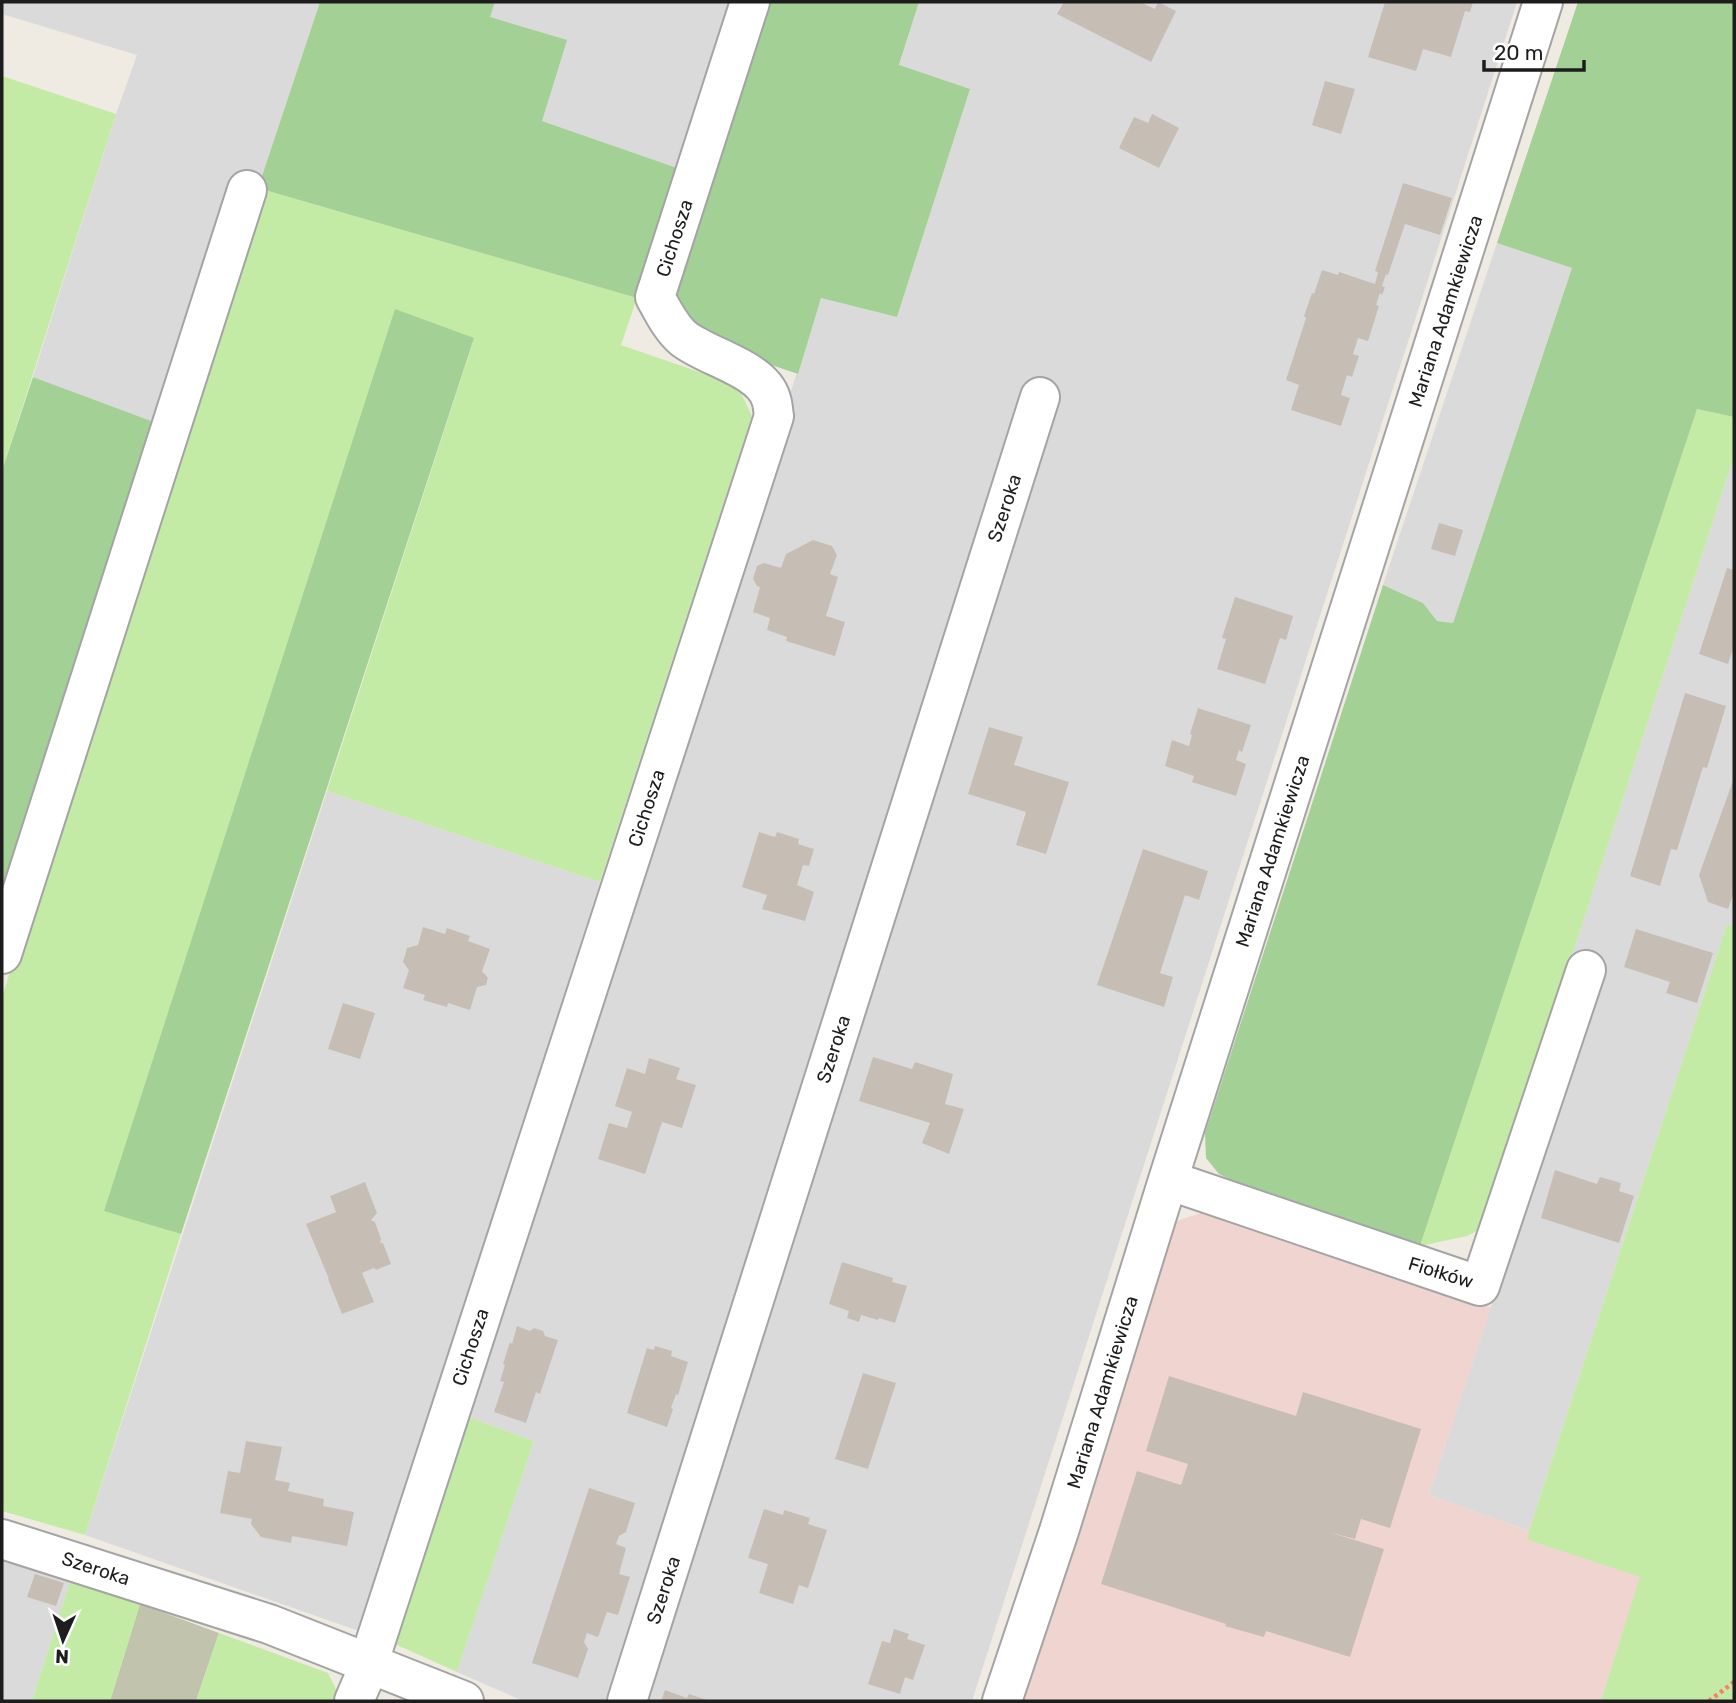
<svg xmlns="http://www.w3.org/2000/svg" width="1736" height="1703" font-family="Rubik,sans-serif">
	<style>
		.residential { fill: #dbdada }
		.commercial { fill: #f0d4d0 }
		.construction { fill: #c2c3ad }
		.grass { fill: #c3eba5 }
		.forest { fill: #a2d095 }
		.building { fill: #c6beb5 }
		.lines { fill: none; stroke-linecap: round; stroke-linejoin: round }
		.minor-casing { stroke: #a4a4a4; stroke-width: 42 }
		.path { stroke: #ff7e63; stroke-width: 4.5; stroke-dasharray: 3.5 3.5; stroke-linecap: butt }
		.minor { stroke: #fff; stroke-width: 38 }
		.labels { text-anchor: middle; stroke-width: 5; stroke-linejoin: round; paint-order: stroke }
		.street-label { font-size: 19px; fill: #1d1d1d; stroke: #fff }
	</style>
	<rect width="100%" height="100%" fill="#efebe2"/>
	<path class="residential" d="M2,2H320L258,188L162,425L33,377L116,114L137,55L2,14Z
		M495,2H732L677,168L542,121L490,17Z
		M919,2H1517L972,1701H640L1058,388L1030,377L605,1701H523L457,1672L534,1441L460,1414L821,298L897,317L970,89L899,66Z
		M1497,243L1572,268L1453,623L1437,621L1423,603L1383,585Z
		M1734,456V926L1727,924L1529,1531L1429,1495L1602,969L1571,959Z
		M327,791L600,882L359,1631L85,1535Z
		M2,1555L71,1579L32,1701H2Z"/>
	<path class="commercial" d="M1207,1211L1491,1307L1429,1495L1529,1531V1540L1641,1577L1601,1701H1021L1173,1222Z"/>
	<path class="construction" d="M140,1604L219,1633L196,1701H110Z"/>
	<path class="grass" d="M2,76L116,114L2,471Z
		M258,188L637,298L621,345L737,385L752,416L600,882L327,791L474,339L104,1210L181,1234L85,1535L2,1511V997Z
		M1697,409L1734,417V456L1571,959L1487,1226L1467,1236L1420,1246Z
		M1727,924L1734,926V1701H1601L1640,1577L1528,1540L1529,1531Z
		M460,1414L534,1441L457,1672L386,1640Z
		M71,1579L140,1604L110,1701H32Z
		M219,1633L328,1673L342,1701H196Z"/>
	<path class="forest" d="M320,2H495L490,17L567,40L542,121L677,168L637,298L258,188Z
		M765,2H919L899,65L970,89L897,317L821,298L798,374L684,335L667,303Z
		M1578,2H1734V417L1697,409L1420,1246L1253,1191L1219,1174L1206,1158L1205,1133L1383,585L1423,603L1437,621L1453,623L1572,268L1497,243Z
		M395,309L474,338L181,1234L104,1211Z
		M33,377L162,425L2,913V471Z"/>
	<path class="building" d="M1064,2H1140L1155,9L1158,2L1176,11L1151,62L1057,14Z
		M1385,2H1473L1470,12L1465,11L1451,57L1423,49L1416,71L1368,57Z
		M1325,81L1355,89L1341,134L1312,125Z
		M1152,114L1179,128L1159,168L1119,148L1134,117L1148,123Z
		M1403,183L1452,198L1440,235L1405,224L1388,275L1386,274L1382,286L1385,287L1382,295L1380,293L1376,305L1379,306L1378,309L1368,341L1358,338L1353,354L1359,356L1352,377L1347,375L1341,395L1350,398L1341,426L1291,410L1299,385L1286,380L1306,318L1304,316L1312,293L1314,294L1322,270L1338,275L1339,272L1375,284L1378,272L1375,271Z
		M1439,523L1463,530L1455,556L1431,549Z
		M813,540L832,546L837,555L830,574L838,577L826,616L845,622L835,656L786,641L787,637L767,630L770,618L753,612L760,587L757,586L753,579L757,566L764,563L781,568L786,554Z
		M1727,568L1734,570V646L1728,664L1699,654Z
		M1235,597L1293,616L1286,640L1280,638L1265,684L1217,669L1226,639L1222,638Z
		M1685,693L1726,706L1707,768L1703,767L1677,850L1671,849L1660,886L1630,876Z
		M1198,708L1251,725L1242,752L1239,750L1236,760L1246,764L1236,796L1192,782L1194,776L1165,766L1172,740L1189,746L1192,735L1190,734Z
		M989,727L1023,737L1014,765L1069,782L1046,854L1016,845L1026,812L968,794Z
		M1734,778V892L1728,909L1708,902L1699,875Z
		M759,832L775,837L777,832L799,839L798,844L814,849L809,866L803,865L797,885L814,892L805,921L762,909L767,895L742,887Z
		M1143,849L1208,871L1199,900L1185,895L1160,973L1173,977L1164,1007L1097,985Z
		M423,927L445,934L447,928L470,936L468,941L490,949L482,971L488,978L486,985L477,987L470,1010L448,1003L447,1007L423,1000L425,995L403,988L409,970L403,962L407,948L418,945Z
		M1636,929L1713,953L1697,1003L1666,993L1670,982L1624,967Z
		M343,1003L375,1013L360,1059L328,1049Z
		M873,1057L912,1069L915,1062L953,1074L945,1104L964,1109L949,1154L922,1143L930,1123L859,1101Z
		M649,1058L680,1068L676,1079L696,1085L682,1128L662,1122L645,1174L598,1159L609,1123L627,1128L632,1112L615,1106L627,1068L645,1074Z
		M1555,1170L1597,1184L1600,1177L1621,1183L1619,1191L1634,1196L1619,1243L1541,1218Z
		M365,1182L377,1213L371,1220L375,1222L381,1239L380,1243H383L391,1264L376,1270L374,1268L362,1273L374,1302L342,1314L328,1279H329L306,1224L336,1212L330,1196Z
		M842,1262L893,1278L892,1282L907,1286L895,1323L879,1318L878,1320L861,1315L859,1322L847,1318L849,1311L829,1304Z
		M517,1326L530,1331L534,1328L543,1331L545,1336L558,1340L540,1394L536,1392L526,1423L494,1412L504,1382L500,1381L505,1365L503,1364L510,1342L512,1344Z
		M655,1346L672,1351L671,1356L688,1362L678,1395L676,1394L671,1408L673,1409L667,1427L627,1413L647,1348L654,1350Z
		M863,1373L896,1383L868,1469L835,1459Z
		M1169,1376L1296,1416L1303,1392L1421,1429L1390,1528L1361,1519L1355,1539L1328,1532L1384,1549L1350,1657L1266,1631L1264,1637L1225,1626L1226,1624L1101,1584L1137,1471L1181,1485L1188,1464L1146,1451Z
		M246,1441L282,1447L275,1480L290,1483L288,1491L324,1499L323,1506L354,1512L347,1546L292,1536L291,1543L261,1537L251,1524L252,1519L220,1513L228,1471L240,1473Z
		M589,1488L635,1503L626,1532L619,1536L616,1544L626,1548L619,1574L630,1577L618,1615L607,1612L598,1637L587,1633L584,1642L588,1649L578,1678L532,1663Z
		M764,1509L783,1515L784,1510L810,1518L808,1524L827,1530L808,1588L799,1585L793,1604L759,1593L768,1564L748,1558Z
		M35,1574L64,1583L56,1606L27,1597Z
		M894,1629L909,1634L907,1639L925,1645L913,1680L905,1677L900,1694L868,1684L882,1641L890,1643Z
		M665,1690L687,1698L689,1694L710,1701H661Z"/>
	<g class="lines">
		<g class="minor-casing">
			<path id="minor" d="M2,954L247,190
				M1168,1180L1480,1286L1586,970
				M2,1539L269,1624L464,1701
				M354,1701L363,1680L774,416C773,411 773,404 771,399C762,368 706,357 683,338C671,328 663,311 655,297L750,2
				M627,1701L1040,397
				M1002,1701L1059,1531L1168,1180L1543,2"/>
		</g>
		<path class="path" d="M1709,1701L1734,1682"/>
		<use href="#minor" class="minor"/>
	</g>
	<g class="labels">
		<g class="street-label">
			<text transform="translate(674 238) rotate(-72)" y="7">Cichosza</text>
			<text transform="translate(1445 311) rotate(-72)" y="7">Mariana Adamkiewicza</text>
			<text transform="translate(1004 508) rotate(-72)" y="7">Szeroka</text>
			<text transform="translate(646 808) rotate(-72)" y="7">Cichosza</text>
			<text transform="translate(1272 851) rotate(-72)" y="7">Mariana Adamkiewicza</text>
			<text transform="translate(833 1049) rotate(-72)" y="7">Szeroka</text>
			<text transform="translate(1441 1272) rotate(17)" y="7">Fiołków</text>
			<text transform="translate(470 1347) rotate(-72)" y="7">Cichosza</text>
			<text transform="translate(1102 1392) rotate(-73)" y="7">Mariana Adamkiewicza</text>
			<text transform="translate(96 1568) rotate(18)" y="7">Szeroka</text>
			<text transform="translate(663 1590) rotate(-72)" y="7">Szeroka</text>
		</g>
	</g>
	<rect width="1736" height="1703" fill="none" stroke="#1d1d1d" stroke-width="7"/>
	<g transform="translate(63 1640) rotate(183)" stroke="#ffffff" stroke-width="5" paint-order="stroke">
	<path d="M0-5L12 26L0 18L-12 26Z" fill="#1d1d1d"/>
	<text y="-10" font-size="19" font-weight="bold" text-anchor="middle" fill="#1d1d1d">N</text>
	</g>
	<path d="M1484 60v10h100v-10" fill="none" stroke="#1d1d1d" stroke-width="3.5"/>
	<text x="1494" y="60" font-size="21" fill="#1d1d1d" stroke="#ffffff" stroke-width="5" paint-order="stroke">20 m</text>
</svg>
